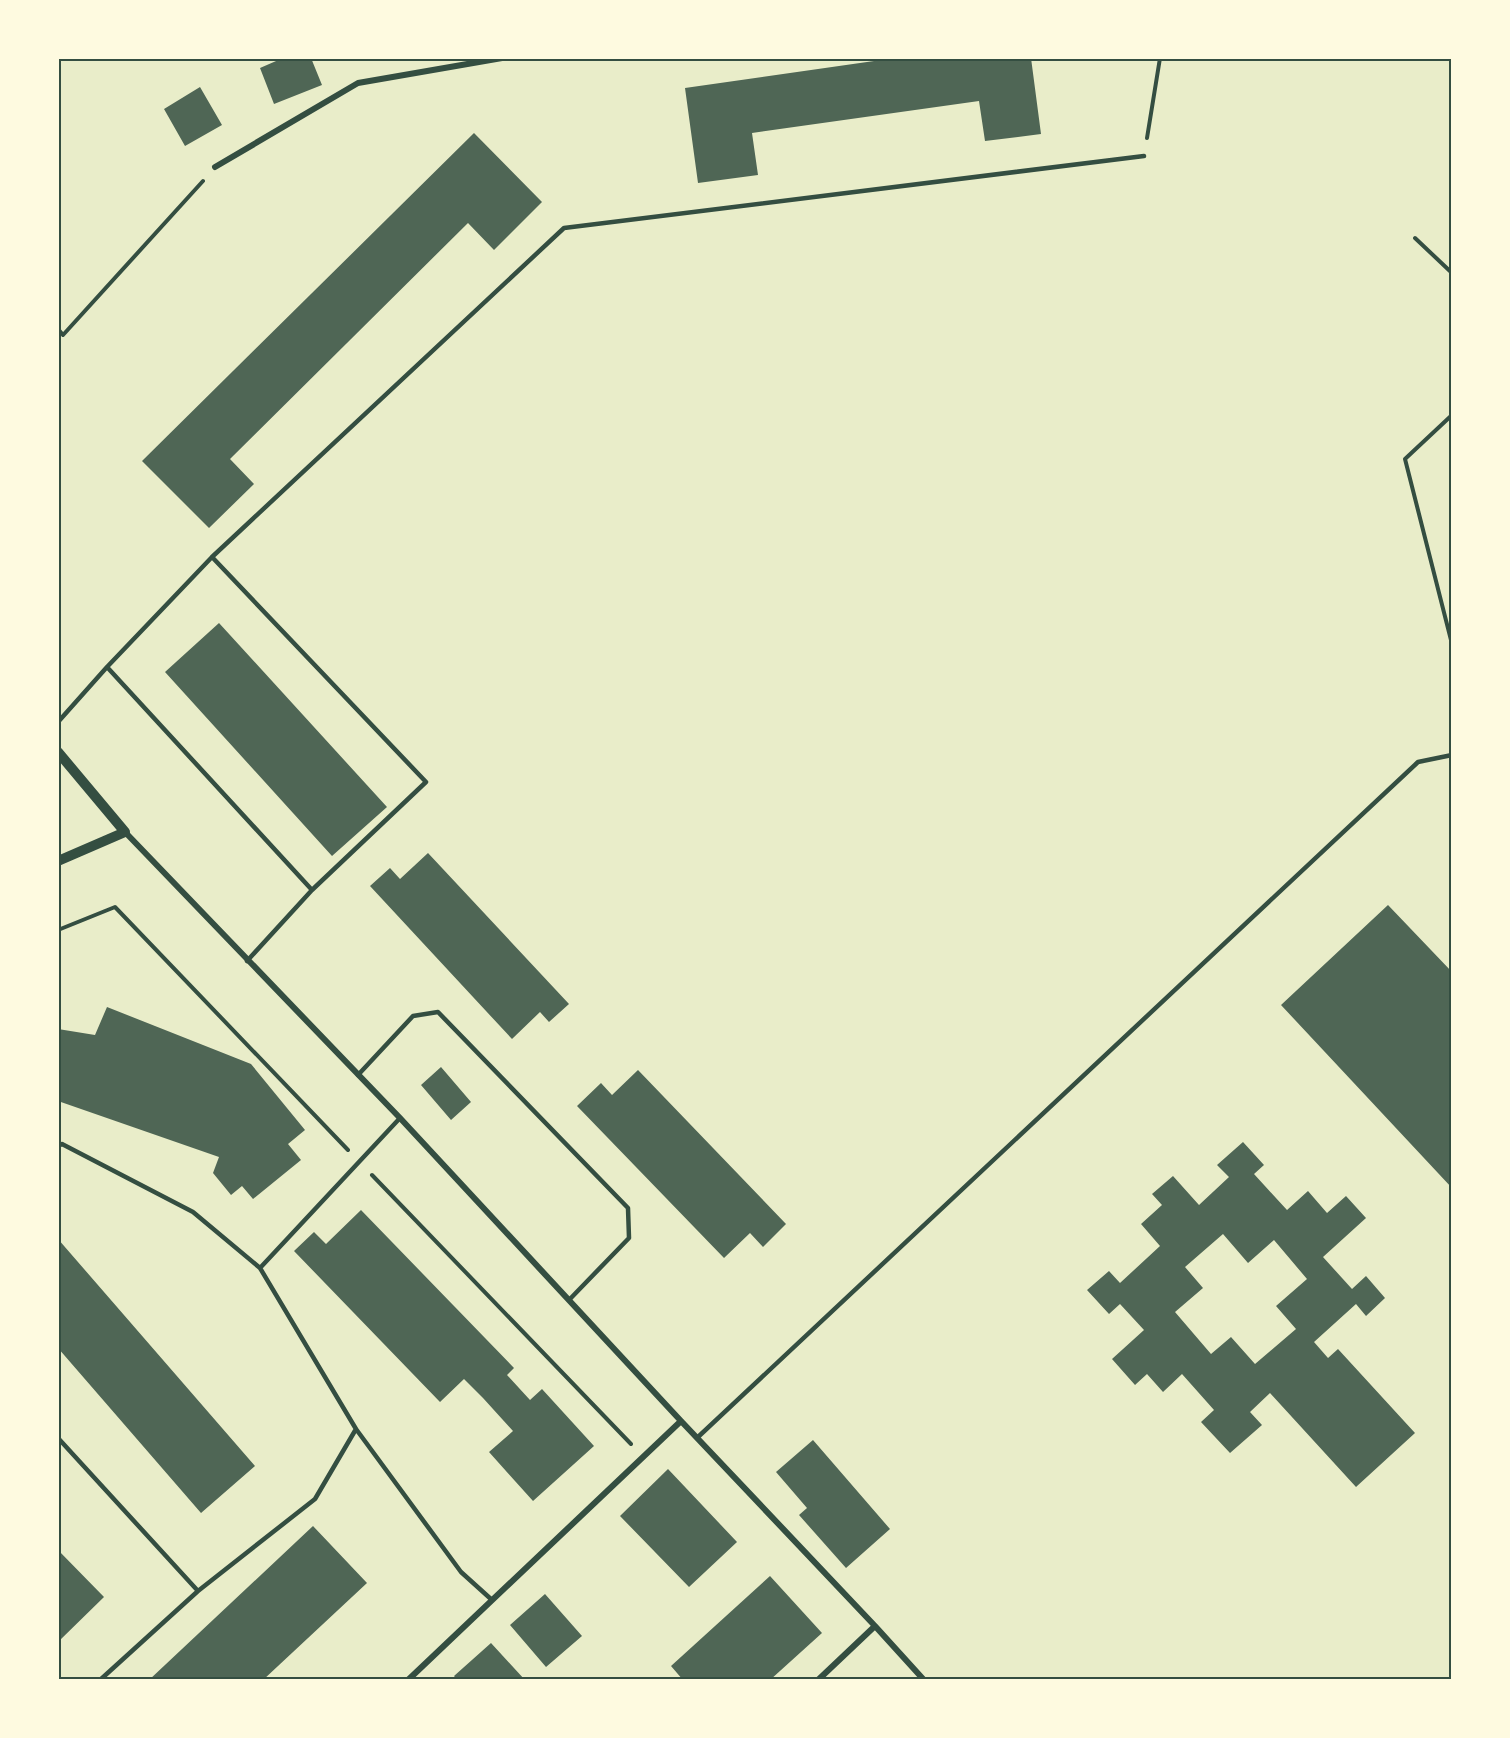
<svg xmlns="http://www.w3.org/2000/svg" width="1510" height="1738" font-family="Manrope,sans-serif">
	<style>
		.building { fill: #4f6655; fill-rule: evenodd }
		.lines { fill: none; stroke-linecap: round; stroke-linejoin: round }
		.path { stroke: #344e41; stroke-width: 4 }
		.service { stroke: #344e41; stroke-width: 4.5 }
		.minor { stroke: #344e41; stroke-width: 6 }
		.tertiary { stroke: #344e41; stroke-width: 10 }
		.neatline { fill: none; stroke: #344e41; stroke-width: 2 }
	</style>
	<rect width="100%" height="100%" fill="#e9edc9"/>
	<path class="building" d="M283,58H311L322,85L274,104L260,68Z
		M895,58H1031L1041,134L985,141L979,101L752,133L758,175L698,183L685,88Z
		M200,87L222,125L185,146L164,109Z
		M474,133L542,202L494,250L468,223L230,459L254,484L209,528L142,461Z
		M219,623L387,807L332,856L165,672Z
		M428,853L569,1004L549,1022L540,1012L512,1039L370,886L390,868L400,879Z
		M1388,905L1452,972V1188L1281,1005Z
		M107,1007L251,1064L305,1130L288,1144L301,1160L253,1199L242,1186L231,1195L213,1173L219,1157L58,1101V1029L95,1035Z
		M441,1067L471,1102L451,1120L421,1085Z
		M638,1070L786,1224L763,1247L750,1233L724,1258L577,1106L601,1083L612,1095Z
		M1243,1142L1264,1165L1254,1174L1287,1210L1308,1191L1327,1213L1346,1196L1366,1218L1323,1257L1352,1289L1366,1276L1385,1298L1366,1316L1356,1304L1314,1342L1328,1358L1338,1349L1415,1433L1356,1487L1270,1393L1250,1412L1262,1425L1230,1453L1201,1422L1214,1410L1182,1374L1163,1392L1147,1374L1135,1385L1112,1359L1144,1330L1120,1304L1109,1314L1087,1290L1109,1271L1120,1283L1160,1246L1141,1224L1162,1205L1152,1194L1173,1176L1199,1205L1229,1177L1217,1165ZM1223,1234L1248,1263L1274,1240L1307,1279L1276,1306L1296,1329L1255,1364L1231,1337L1211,1354L1175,1312L1203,1288L1185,1267Z
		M361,1210L514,1368L507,1375L530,1400L542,1389L594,1446L533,1501L489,1452L513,1431L483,1398L464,1379L440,1402L294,1251L314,1232L326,1244Z
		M58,1239L255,1466L201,1513L58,1348Z
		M813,1440L890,1529L846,1568L799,1515L807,1508L776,1472Z
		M668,1469L737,1542L689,1587L620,1516Z
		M313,1526L367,1583L263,1680H149Z
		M58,1550L104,1597L58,1642Z
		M770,1576L822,1633L770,1680H683L671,1666Z
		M545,1594L582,1636L546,1667L510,1625Z
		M491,1643L525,1680H457L454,1676Z"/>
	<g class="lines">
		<path class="path" d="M1147,138L1160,58
			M1415,238L1452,273
			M58,329L63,335L203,181
			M1452,415L1405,459L1452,644
			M58,930L115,907L348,1150
			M372,1175L631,1444"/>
		<path class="service" d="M212,557L564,228L1144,156
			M58,722L107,667
			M247,961L312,890L107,667L212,557L426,782L312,890
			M358,1075L413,1016L438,1012L628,1208L629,1238L569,1300
			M58,1146L62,1144L193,1212L260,1268
			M356,1429L461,1572L492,1600
			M698,1437L1418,762L1452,755
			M58,1438L198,1591L315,1499L356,1429L260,1268L400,1118
			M100,1680L198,1591"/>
		<path class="minor" d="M215,167L358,83L502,58
			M125,832L400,1118L681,1421L875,1626
			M408,1680L681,1421
			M818,1680L875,1626L924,1680"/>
		<path class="tertiary" d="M58,752L125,832L58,861"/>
	</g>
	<rect width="1510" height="1738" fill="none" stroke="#fefae0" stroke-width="120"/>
	<rect x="60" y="60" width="1390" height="1618" class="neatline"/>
</svg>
